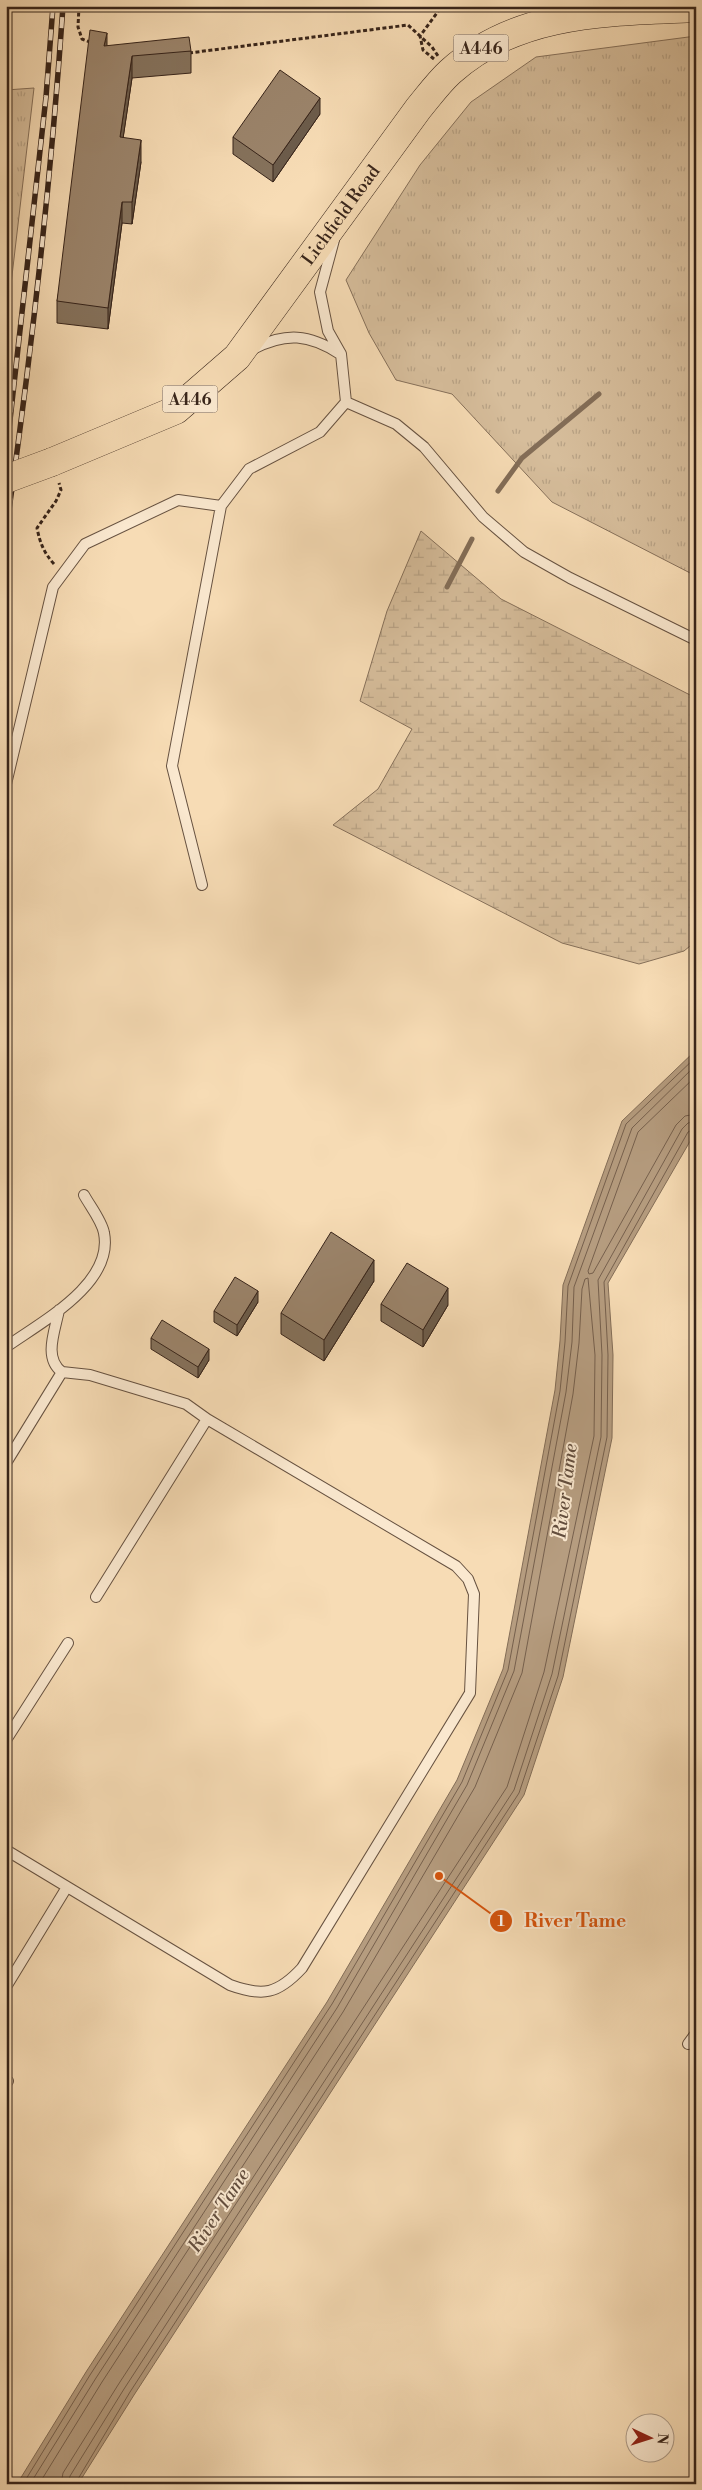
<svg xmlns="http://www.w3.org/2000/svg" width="702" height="2490" font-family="'Libre Bodoni',serif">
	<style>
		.grass { fill: url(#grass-tufts); stroke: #86705a }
		.wetland { fill: url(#wetland-marsh); stroke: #86705a }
		.water { fill: #b69d80; stroke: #836d57 }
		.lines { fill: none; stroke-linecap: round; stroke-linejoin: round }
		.shore { stroke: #76604d; stroke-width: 1 }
		.stream { stroke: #836d57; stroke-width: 5 }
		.service-casing { stroke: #675241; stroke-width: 12 }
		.trunk-casing { stroke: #37241a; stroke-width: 29 }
		.path { stroke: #37241a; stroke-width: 3; stroke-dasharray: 4 2.5; stroke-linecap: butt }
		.service { stroke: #fae8cf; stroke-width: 10 }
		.trunk { stroke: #f7dcb5; stroke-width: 28 }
		.rail-casing { stroke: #37241a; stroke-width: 5.5 }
		.rail { stroke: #fae8cf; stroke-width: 4; stroke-dasharray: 11; stroke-linecap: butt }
		.trunk-bridge-casing { stroke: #37241a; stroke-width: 29; stroke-linecap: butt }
		.trunk-bridge { stroke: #f7dcb5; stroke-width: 28 }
		.wall { fill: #85725c; stroke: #37241a }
		.shaded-wall { fill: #6c5c4b; stroke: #37241a }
		.building { fill: #9b846b; stroke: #37241a }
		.labels { text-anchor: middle; stroke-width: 4; stroke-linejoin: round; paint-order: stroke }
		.shield { fill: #fae8cf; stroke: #725f50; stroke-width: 1 }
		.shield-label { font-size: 16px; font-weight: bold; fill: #37241a }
		.street-label { font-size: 18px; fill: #37241a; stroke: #fae8cf }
		.water-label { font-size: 19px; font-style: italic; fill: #634e3e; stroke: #fae8cf }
		.leader { fill: none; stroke: #d6540d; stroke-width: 2 }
		.callout-dot { fill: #d6540d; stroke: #fae8cf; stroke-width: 2 }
		.mark-label { font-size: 15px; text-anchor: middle; font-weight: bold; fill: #fff }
		.callout-label { font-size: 19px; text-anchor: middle; font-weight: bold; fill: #d6540d; stroke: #fae8cf; stroke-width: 4; stroke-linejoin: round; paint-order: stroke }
	</style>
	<defs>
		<pattern id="grass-tufts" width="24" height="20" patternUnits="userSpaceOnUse" patternTransform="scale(1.25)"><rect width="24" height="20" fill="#d6bd9b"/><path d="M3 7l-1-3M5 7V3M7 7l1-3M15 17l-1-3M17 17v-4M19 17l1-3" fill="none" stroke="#b8a285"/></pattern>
		<pattern id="wetland-marsh" width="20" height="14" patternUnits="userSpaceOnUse" patternTransform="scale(1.25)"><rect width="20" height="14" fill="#d6bd9b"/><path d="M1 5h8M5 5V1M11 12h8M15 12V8" fill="none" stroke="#b8a285"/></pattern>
	</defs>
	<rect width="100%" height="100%" fill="#f7dcb5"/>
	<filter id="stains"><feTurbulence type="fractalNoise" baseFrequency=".004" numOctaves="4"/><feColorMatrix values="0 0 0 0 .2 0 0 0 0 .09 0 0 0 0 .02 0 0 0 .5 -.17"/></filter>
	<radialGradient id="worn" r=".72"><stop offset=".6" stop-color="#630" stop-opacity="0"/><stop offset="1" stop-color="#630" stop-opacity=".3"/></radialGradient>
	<path class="grass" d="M696,36V576L552,502L452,394L396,380L369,333L346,280L420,165L471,102L536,57Z
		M34,88L6,327V90Z"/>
	<path class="wetland" d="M421,531L501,599L696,698V941L684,951L639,964L562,943L333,825L378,789L412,729L360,701L387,611Z"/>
	<path class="water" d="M696,1050V1131L608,1283L613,1355L612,1438L563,1677L524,1795L134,2395L78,2484H17L86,2372L327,2002L457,1780L503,1669L555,1390L560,1341L563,1285L622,1121Z"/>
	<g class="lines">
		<path class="shore" d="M696,1076L638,1132L588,1271L589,1274L593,1273L676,1125L685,1116L696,1114
			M23,2484L90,2375L332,2004L462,1782L508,1670L560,1391L565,1342L568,1286L626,1124L696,1057
			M30,2484L96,2378L337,2008L467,1785L514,1671L566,1392L572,1342L574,1287L632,1128L696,1065
			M39,2484L102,2382L343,2012L475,1787L522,1673L573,1394L579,1343L582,1289L585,1279L588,1278L595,1355L594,1436L544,1672L507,1787L118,2385L63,2473L61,2484
			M68,2484L70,2476L124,2389L514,1790L552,1674L601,1437L602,1355L598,1280L682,1129L688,1123L696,1121
			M75,2484L130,2392L519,1793L558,1676L607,1437L608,1355L604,1282L688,1132L696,1128"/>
		<path class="stream" d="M498,491L522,458L599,394
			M447,587L472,539"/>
		<g class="service-casing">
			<path id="service" d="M253,349C286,332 309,334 340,354
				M346,402L396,424L424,447L483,517L524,552L570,578L696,640
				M6,784L53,587L85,544L178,500L221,506
				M202,885L172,766L221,506L249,469L320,432L346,402L341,354L328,331L320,292L334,240
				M59,1310C55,1331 43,1358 62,1372
				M6,1347C41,1322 114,1284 104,1233C102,1221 90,1206 84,1195
				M6,1463L62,1372L90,1375L186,1404L207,1419L96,1597
				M6,1740L68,1643
				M6,1850L230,1985C263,1997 278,1994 302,1968L470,1693L474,1594L468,1579L456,1566L207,1419
				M6,1987L67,1887
				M688,2044L696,2033
				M6,2084L8,2081"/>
		</g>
		<g class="trunk-casing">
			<g id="trunk">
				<path id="s1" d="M52,462L176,410L237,357L418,109C428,97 438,83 450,72C518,10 610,12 696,8"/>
			</g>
		</g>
		<path class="path" d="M79,6L78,27L82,39L92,43
			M189,53L408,25L432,47L438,56
			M434,59L423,50L420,36L442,6
			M54,564C44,553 40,543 37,528L56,501L61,490L59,483"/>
		<use href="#service" class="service"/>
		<use href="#trunk" class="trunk"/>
		<g class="rail-casing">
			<path id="rail" d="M6,456L46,97L53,6
				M6,531C31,357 51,182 63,6"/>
		</g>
		<use href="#rail" class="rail"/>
		<g class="trunk-bridge-casing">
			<path id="trunk-bridge" d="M6,479L52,462"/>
		</g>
		<use href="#trunk-bridge" class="trunk-bridge"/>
	</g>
	<path class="wall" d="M107,46L191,51V73L132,78L123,138L141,162L132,224L122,223L108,329L57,323V301Z
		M320,114L273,182L233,154V137Z
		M374,1281L324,1361L281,1334V1313Z
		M258,1302L237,1336L214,1322V1311Z
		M381,1304L448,1305L423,1347L381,1321Z
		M151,1338L209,1360L198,1378L151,1349Z"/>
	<path class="shaded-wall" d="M107,33V54L104,46Z
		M132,56V78L120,159V137Z
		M320,98V114L273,182V165Z
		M141,140V162L132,224V202Z
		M122,202V223L108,329V308Z
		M374,1260V1281L324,1361V1340Z
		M448,1288V1305L423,1347V1330Z
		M258,1291V1302L237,1336V1325Z
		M209,1349V1360L198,1378V1367Z"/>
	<path class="building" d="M90,30L107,33L104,46L189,37L191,51L132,56L120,137L141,140L132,202H122L108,308L57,301Z
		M280,70L320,98L273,165L233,137Z
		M331,1232L374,1260L324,1340L281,1313Z
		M407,1263L448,1288L423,1330L381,1304Z
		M235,1277L258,1291L237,1325L214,1311Z
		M162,1320L209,1349L198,1367L151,1338Z"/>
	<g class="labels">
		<g class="shield">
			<rect x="453.5" y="34.5" width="55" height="27" rx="4"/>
			<rect x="162.5" y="385.5" width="55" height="27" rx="4"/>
		</g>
		<g class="shield-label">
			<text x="481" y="54">A446</text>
			<text x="190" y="405">A446</text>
		</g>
		<g class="street-label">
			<text dy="6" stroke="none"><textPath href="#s1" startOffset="391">Lichfield Road</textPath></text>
		</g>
		<g class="water-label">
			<text transform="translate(564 1491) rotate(-83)" y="7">River Tame</text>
			<text transform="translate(218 2210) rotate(-57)" y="7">River Tame</text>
		</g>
	</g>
	<path class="leader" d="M439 1876L501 1921"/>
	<g class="callout-dot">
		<circle cx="439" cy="1876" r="5"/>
		<circle cx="501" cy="1921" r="12"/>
	</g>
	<g class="mark-label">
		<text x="501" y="1926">1</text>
	</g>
	<g class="callout-label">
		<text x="575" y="1927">River Tame</text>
	</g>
	<rect width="702" height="2490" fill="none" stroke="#f7dcb5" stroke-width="25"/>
	<rect x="8" y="8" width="687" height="2475" fill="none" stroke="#37241a" stroke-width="2.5"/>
	<rect x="12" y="12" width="677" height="2465" fill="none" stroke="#37241a"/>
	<g transform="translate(650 2438) rotate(94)"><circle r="24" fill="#fae8cf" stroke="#ac9a87"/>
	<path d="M0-4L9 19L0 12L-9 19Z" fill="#8f2418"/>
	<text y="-8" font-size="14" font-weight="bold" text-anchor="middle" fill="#37241a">N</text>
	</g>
	<rect width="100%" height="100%" filter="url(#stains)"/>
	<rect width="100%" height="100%" fill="url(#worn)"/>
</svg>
